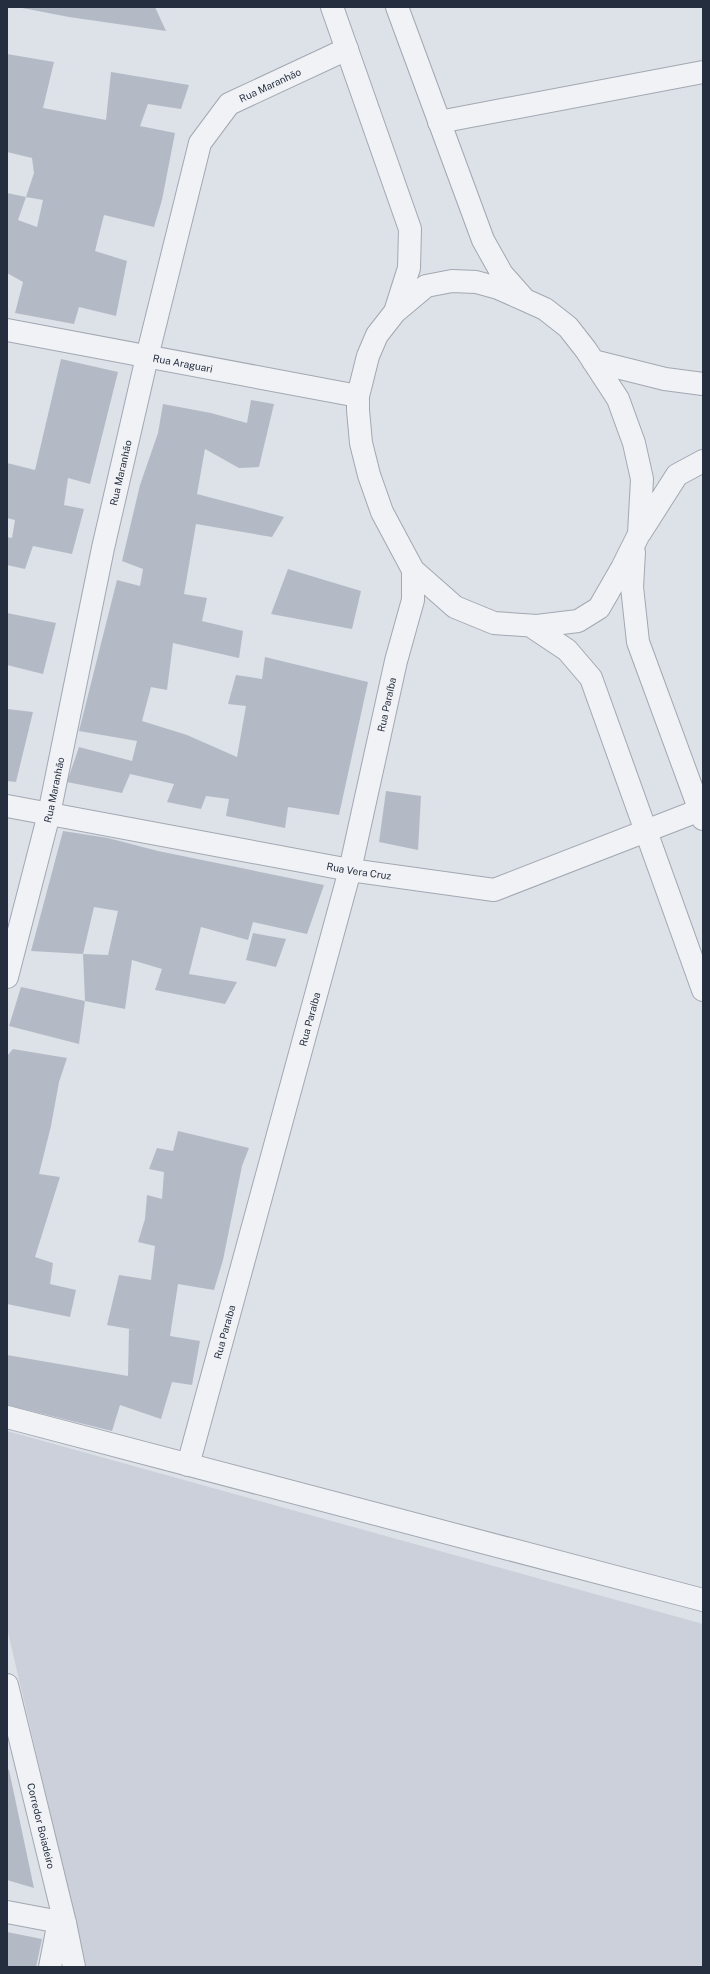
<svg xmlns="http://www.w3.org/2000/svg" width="710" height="1974" font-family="'Public Sans',sans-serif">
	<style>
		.built { fill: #cbd0da }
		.building { fill: #b4bac5; fill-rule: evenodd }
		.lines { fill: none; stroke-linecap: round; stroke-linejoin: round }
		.minor-casing { stroke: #a2a8b2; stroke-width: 24 }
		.tertiary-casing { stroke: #a2a8b2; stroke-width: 24 }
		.minor { stroke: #f0f2f6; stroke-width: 22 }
		.tertiary { stroke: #f0f2f6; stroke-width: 22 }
		.labels { text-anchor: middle; stroke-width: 3; stroke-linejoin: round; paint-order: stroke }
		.street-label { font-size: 10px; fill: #252e3f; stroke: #ecf0f5 }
	</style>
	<rect width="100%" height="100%" fill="#dde1e8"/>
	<path class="built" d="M7,1431L703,1624V1967H86L7,1628Z"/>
	<path class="building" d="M17,7H155L166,31L69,17Z
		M7,54L54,62L43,108L106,120L111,72L189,85L181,109L148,104L140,126L175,133L162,200L154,227L104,215L95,251L127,261L116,316L79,307L74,324L15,313L23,282L7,273V193L26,197L18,220L37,227L43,200L26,197L34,173L32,158L7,152Z
		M61,359L118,372L90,484L68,478L64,505L84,509L72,554L33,546L25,569L7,565V537L12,538L15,520L7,518V463L35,470Z
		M251,400L274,404L259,467L239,468L205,449L197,494L284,517L272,537L196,524L184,594L207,598L202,621L243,631L239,658L173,643L167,690L151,687L142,721L187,735L237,757L246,706L228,704L236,675L262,679L265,657L368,682L339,815L288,807L285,828L226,816L229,799L206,796L201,809L167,802L174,784L130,774L122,793L67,782L79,747L132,761L137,741L79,731L117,580L140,586L143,569L122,561L140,485L158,433L163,404L211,413L247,423Z
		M288,569L361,591L352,629L271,614Z
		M7,613L56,623L43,674L7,665Z
		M7,709L33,712L16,782L7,781Z
		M386,791L421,796L418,850L379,842Z
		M63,831L108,838L158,851L324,885L307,934L253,922L248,940L201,927L189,974L237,982L225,1004L155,990L162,969L132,960L125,1009L85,1001L79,1044L9,1026L21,987L85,1001L83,954L31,951ZM94,907L118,911L108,955L83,954Z
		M253,933L286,939L276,967L246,960Z
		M13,1049L67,1058L59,1082L51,1126L39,1174L60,1177L35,1257L53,1263L50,1284L76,1290L70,1317L7,1304V1056Z
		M178,1131L249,1148L242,1166L223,1260L214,1290L178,1284L170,1336L200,1341L192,1385L172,1382L161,1419L120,1405L112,1431L7,1405V1355L128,1376L129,1329L136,1330L107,1325L119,1275L151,1280L155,1246L138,1242L145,1219L147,1195L162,1199L164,1172L149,1169L157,1148L173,1151Z
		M7,1769L9,1770L34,1888L7,1880Z
		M7,1932L42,1939L36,1967H7Z"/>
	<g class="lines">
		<g class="minor-casing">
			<g id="minor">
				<path d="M439,122L703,72"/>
				<path id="s1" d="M7,330L358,396"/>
				<path id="s2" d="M7,806L350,870L494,890L700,810"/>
				<path id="s3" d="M7,977L49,814L103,548L147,357L200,143L229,104L347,49"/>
				<path d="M7,1417L703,1600"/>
				<path id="s4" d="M188,1465L350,870L396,661L413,600V570"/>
				<path id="s5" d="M7,1685L65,1923L74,1967"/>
				<path d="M7,1912L65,1923"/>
				<path d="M50,1967L59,1921"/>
			</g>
		</g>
		<g class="tertiary-casing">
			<path id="tertiary" d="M332,7L410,229L409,268L395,312
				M397,7L483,240L502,274L525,300L545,309L568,327L586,350L618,399L634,443L642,479L639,534L622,568L599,608L578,621L537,626L494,623L455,607L413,570L382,512L369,475L361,443L358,410V396L368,356L377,335L395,312L426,286L452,281L476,282L498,288L525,300
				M593,361L665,379L703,384
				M640,533L677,475L703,461
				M634,552L632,587L638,642L703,819
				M531,626L567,650L591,678L703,990"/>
		</g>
		<use href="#minor" class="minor"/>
		<use href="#tertiary" class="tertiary"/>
	</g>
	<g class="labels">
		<g class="street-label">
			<text dy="4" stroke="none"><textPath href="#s3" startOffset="950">Rua Maranhão</textPath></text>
			<text dy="4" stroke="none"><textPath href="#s1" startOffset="179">Rua Araguari</textPath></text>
			<text dy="4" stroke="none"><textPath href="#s3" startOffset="517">Rua Maranhão</textPath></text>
			<text dy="4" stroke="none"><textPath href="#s4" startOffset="786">Rua Paraíba</textPath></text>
			<text dy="4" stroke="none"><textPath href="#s3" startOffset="193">Rua Maranhão</textPath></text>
			<text dy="4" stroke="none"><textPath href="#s2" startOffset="358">Rua Vera Cruz</textPath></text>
			<text dy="4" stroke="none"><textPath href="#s4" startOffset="462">Rua Paraíba</textPath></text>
			<text dy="4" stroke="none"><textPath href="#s4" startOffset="138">Rua Paraíba</textPath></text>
			<text dy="4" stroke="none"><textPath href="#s5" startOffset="145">Corredor Boiadeiro</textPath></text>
		</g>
	</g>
	<rect width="710" height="1974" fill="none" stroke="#252e3f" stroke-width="16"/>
</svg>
